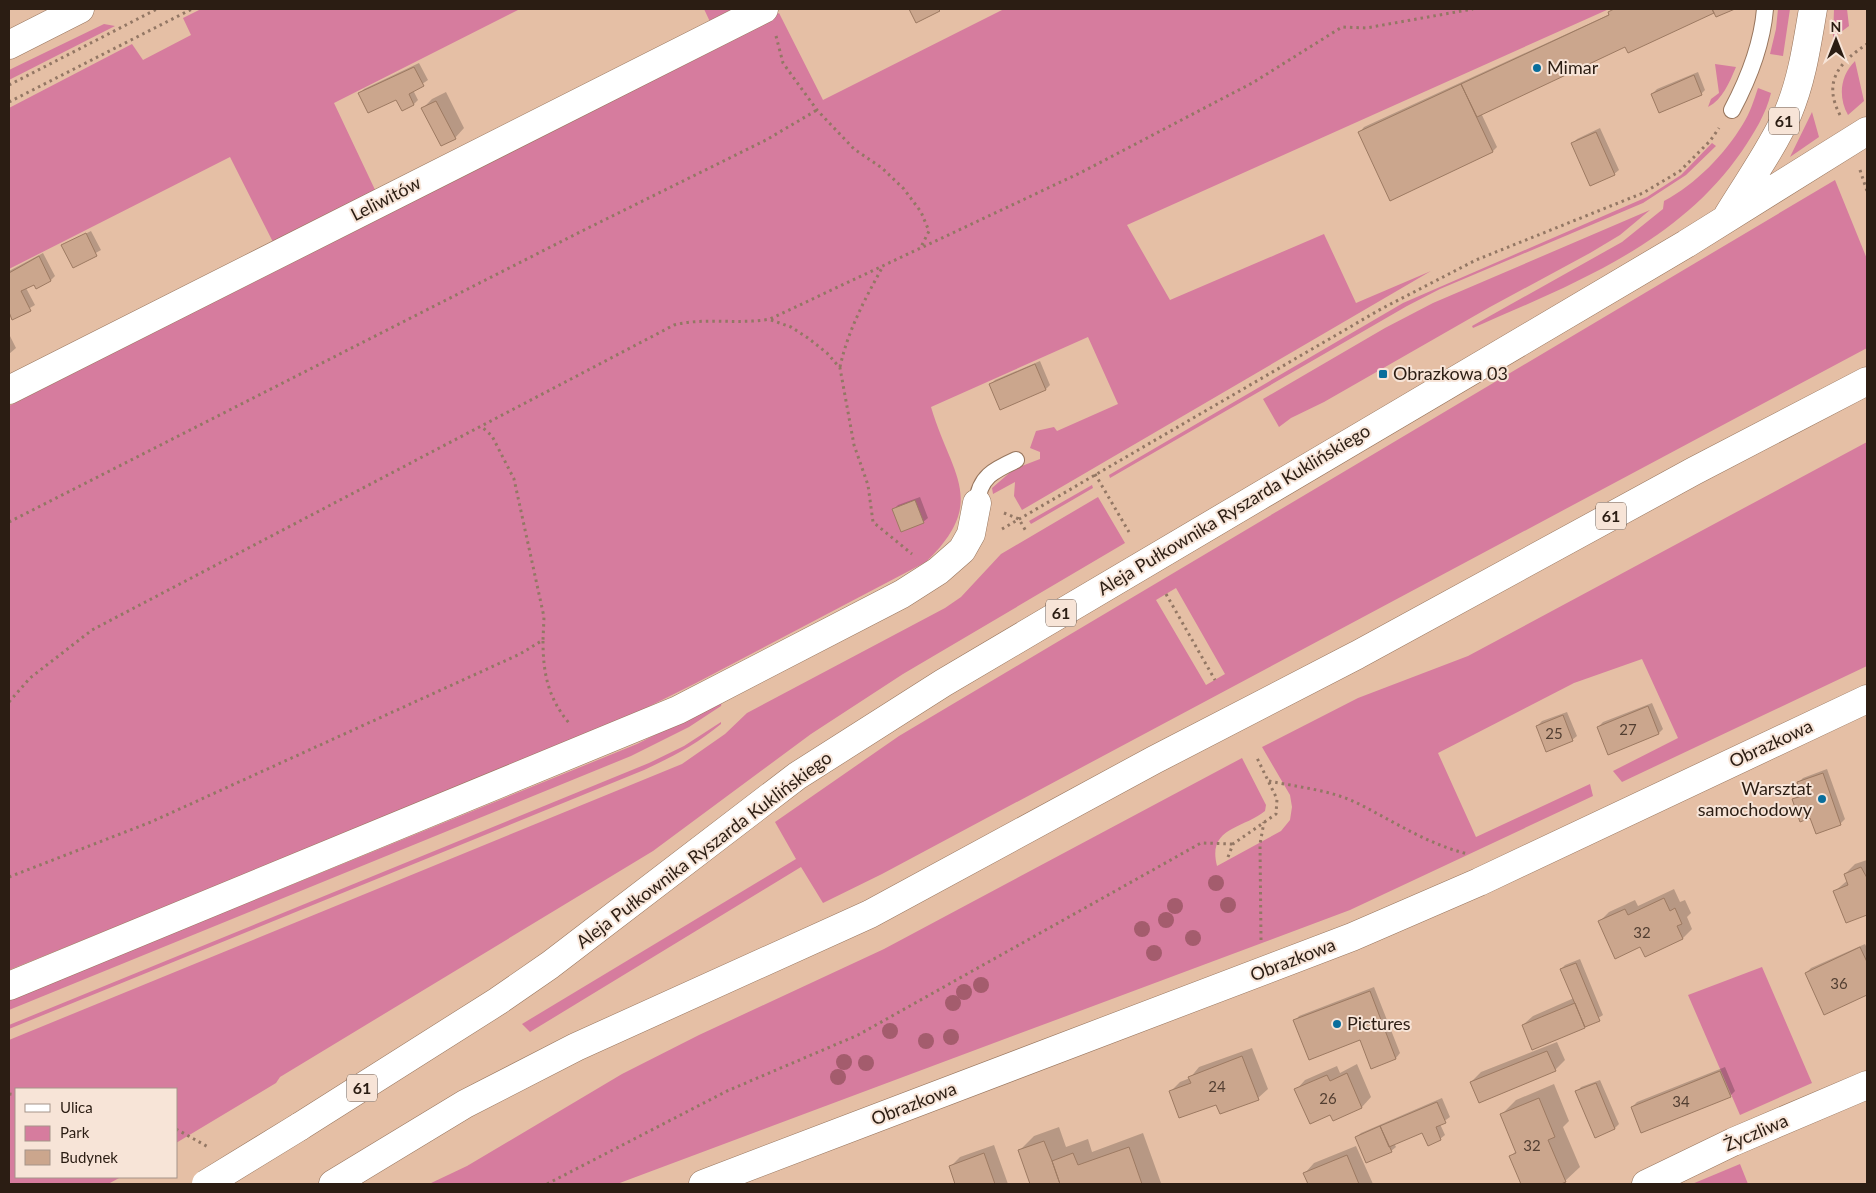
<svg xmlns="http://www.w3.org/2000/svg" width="1876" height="1193" font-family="Lato,sans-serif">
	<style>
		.green { fill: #d67c9e; fill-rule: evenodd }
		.shadow { fill: #0003 }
		.building { fill: #cba68d; stroke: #9d7a62 }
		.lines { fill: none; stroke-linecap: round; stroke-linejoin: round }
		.service-casing { stroke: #97755d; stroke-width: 18 }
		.minor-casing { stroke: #97755d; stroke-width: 29 }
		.primary-casing { stroke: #97755d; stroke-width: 29 }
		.path { stroke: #937764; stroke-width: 3; stroke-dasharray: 2.5 4; stroke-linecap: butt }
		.service { stroke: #fff; stroke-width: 16 }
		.minor { stroke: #fff; stroke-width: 28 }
		.primary { stroke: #fff; stroke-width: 28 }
		.primary-bridge-casing { stroke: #97755d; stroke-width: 29; stroke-linecap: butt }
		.primary-bridge { stroke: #fff; stroke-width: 28 }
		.tree { fill: #a45c6d }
		.poi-dot { fill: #096e9c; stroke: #f7e4d7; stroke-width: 2 }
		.labels { text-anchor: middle; stroke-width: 4; stroke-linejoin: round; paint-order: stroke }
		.number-label { font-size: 15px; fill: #533f32 }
		.shield { fill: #f7e4d7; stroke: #68594e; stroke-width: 1 }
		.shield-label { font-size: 16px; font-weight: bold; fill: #2b1d13 }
		.poi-label { font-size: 18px; fill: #2b1d13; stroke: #f7e4d7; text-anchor: start }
		.street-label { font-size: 18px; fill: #2b1d13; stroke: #f7e4d7 }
	</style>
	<rect width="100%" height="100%" fill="#e5bfa5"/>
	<path class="green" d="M201,9H520L334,103L377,194L275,246L230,157L9,269V108L132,44L143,60L191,35L183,18Z
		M704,9H743L712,26Z
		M1004,9H1609L1127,225L1170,300L1324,234L1356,303L1431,271L1022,510L1014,496L1015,482L993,494L992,488L1014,469L1040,459V452L1030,448L1036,431L1054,427L1057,431L1118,404L1088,337L931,407C951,475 989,501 926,562L696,683L606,728L9,970V406L779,13L823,100Z
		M1778,9H1790L1783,56L1770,54L1776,29Z
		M1834,9H1847L1849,26L1833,38Z
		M104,24L115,26L9,80V70Z
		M1855,61L1864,101L1848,115C1838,97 1840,76 1855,61Z
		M1715,64L1736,67C1729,83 1723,99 1708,107L1711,99L1719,93Z
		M1758,88L1771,93C1766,114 1754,133 1742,151C1678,244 1573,284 1473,328L1472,326L1622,242L1663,209L1664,201C1696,184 1725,154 1743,124C1750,113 1754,100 1758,88Z
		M1812,112L1819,137L1790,157Z
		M1712,143L1716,146L1686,175L1643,203L1440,289L1407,306L1110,478L1109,475L1403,303L1647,197L1681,175Z
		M1835,180L1867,259V348L882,874L823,903L801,867L530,1032L522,1024L796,859L775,822L899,736ZM1176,588L1225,674L1206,685L1156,600Z
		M1650,210L1620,235L1590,253L1490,307L1324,402L1291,418L1279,427L1263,399L1385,328L1433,303Z
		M1867,442V666L1622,782L1613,771L1678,738L1642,659L1574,683L1438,753L1476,837L1590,784L1593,796L1350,910L617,1184H429L467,1166L622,1074L699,1035L884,949L1242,758L1266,805L1265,811C1243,829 1207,827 1217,866L1281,831L1290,820L1292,807L1290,795L1262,747L1358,698L1468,656Z
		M1092,485L1093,488L1031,524L1029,521Z
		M1098,497L1125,543L903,674L811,734L653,851L280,1077L276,1083L176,1143V1089H16V1177H121L108,1184H9V1040L682,764L725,734L747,713L945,608L961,597L1001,554Z
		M722,701L721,706L689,727L631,756L9,1010V1000L637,744Z
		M721,722V724C697,744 672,757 644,770L9,1029V1025L649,763L684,746Z
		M1762,967L1812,1083L1740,1115L1688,995Z
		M1740,1164L1748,1184H1692Z"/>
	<path class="shadow" d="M1613,9H1732L1717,16L1715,11L1626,45L1481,113L1497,147L1493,151L1360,132L1364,127L1610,14Z
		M419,63L428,80L413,90L418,100L414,104L403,110L397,98L360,93L364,89Z
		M1698,72L1705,90L1701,94H1652L1657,89Z
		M446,92L464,128L455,138L423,108L432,99Z
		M1600,128L1619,170L1614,174L1573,143L1577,139Z
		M91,231L101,250L73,266L63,245Z
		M43,253L55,276L51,280L34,283L26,288L35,305L13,318L9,309V271Z
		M9,334L16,348L9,354Z
		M1040,361L1050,385L1046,389L990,385L995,380Z
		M920,497L928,518L923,522L894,509L898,505Z
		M1652,703L1663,729L1659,733L1598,727L1603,722Z
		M1567,712L1577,736L1572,740L1537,726L1542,721Z
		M1827,769L1845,819L1841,823L1817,832L1811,816L1793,800L1802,793L1798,783L1803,778Z
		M1867,860V913L1847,921L1835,891L1848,880L1845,874L1855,864Z
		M1674,889L1680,902L1685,900L1691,913L1687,917L1692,929L1683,938L1641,946L1599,922L1609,912L1635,900L1638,906Z
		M1865,944L1867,948V994L1825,1013L1806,973L1811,968Z
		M1580,959L1603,1015L1584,1027L1523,1025L1533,1016L1574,998L1561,969L1565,965Z
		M1374,987L1400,1053L1396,1058L1372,1067L1361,1039L1295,1021L1299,1016Z
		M1557,1042L1565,1060L1555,1070L1471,1082L1481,1072Z
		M1252,1048L1268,1089L1258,1098L1217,1103L1171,1091L1180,1082L1190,1078L1199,1067Z
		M1357,1064L1371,1097L1362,1107L1333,1119L1330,1114L1296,1090L1305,1080L1337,1066L1340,1073Z
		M1725,1067L1735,1091L1730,1096L1632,1107L1637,1102Z
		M1600,1080L1619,1124L1615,1128L1596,1136L1577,1092L1581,1087Z
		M1554,1084L1569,1121L1563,1127L1580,1167L1565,1181L1558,1184H1522L1511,1156L1517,1150L1502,1114L1516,1100Z
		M1442,1098L1450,1117L1440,1124L1445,1135L1440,1139L1423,1131L1394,1143L1396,1147L1391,1151L1356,1137L1361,1133Z
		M1059,1127L1066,1147L1088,1139L1092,1152L1143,1133L1161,1183L1031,1184L1019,1151L1034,1136Z
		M994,1145L1008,1184H957L950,1167L960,1157Z
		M1356,1146L1373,1184H1310L1305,1173L1314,1163Z"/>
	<path class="building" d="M909,9H938L940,11L916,23Z
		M1614,9H1712L1714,13L1628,53L1625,47L1477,117L1461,84L1609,15L1608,12Z
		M1712,9H1735L1716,17Z
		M414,67L424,86L409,94L414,105L402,111L396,100L368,113L358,93Z
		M1694,75L1702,95L1659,113L1651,94Z
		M1461,84L1493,152L1390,201L1358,132Z
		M436,101L456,139L441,146L421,108Z
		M1596,132L1615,175L1590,186L1571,143Z
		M86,233L97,256L73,268L61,245Z
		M39,256L51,281L36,289L34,285L21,291L31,311L12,320L9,312V273Z
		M1035,364L1046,390L1000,410L989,384Z
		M915,500L924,523L901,532L892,509Z
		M1648,706L1659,734L1608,755L1597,727Z
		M1563,715L1573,741L1546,752L1536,726Z
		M1823,773L1841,825L1816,834L1810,818L1800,822L1792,799L1802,796L1797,782Z
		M1861,867L1867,878V915L1846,923L1833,891L1848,885L1844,874Z
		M1664,898L1670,911L1675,908L1682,924L1677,926L1683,939L1645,957L1640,947L1615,959L1598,921L1625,909L1628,915Z
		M1860,947L1867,962V995L1824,1015L1805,973Z
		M1576,963L1600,1021L1585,1027L1560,969Z
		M1370,991L1396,1059L1371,1069L1360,1040L1309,1060L1293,1020Z
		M1575,1003L1585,1028L1532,1050L1522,1025Z
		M1547,1051L1556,1071L1479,1103L1470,1082Z
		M1242,1056L1259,1100L1220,1114L1216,1105L1179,1118L1169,1091L1191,1083L1188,1077Z
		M1720,1071L1731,1097L1641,1133L1631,1107Z
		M1347,1073L1362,1108L1333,1121L1330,1115L1310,1124L1294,1089L1327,1075L1330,1081Z
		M1596,1083L1615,1129L1595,1138L1575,1091Z
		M1539,1098L1555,1137L1548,1140L1566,1182L1561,1184H1521L1509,1156L1516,1153L1500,1114Z
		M1437,1102L1446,1123L1436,1127L1441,1140L1428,1146L1422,1133L1389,1147L1380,1126Z
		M1380,1126L1392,1152L1366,1163L1355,1137Z
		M1044,1141L1052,1161L1060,1184H1030L1018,1150Z
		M1129,1147L1142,1184H1060L1052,1161L1073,1153L1078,1165Z
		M984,1153L995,1184H955L949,1166Z
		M1347,1155L1359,1184H1308L1303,1173Z"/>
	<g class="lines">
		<g class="service-casing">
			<path id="service" d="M1732,110C1749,78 1762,45 1765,9
				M977,503C979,477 994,470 1016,460"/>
		</g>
		<g class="minor-casing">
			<path id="minor" d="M9,45L80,9
				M9,390L764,9
				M9,986L678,710L902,594L938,571L962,550L971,534L977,503
				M703,1184L1352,937L1479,882L1867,699
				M1646,1184L1733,1142L1867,1085"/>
		</g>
		<g class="primary-casing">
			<path id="primary" d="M1728,215C1748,182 1772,149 1788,113C1802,80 1807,44 1813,9
				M299,1127L498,1001L550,965L797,776L943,683L1686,244L1867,131
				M333,1184L465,1104L576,1047L870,914L1154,760L1357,655L1694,471L1867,381"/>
		</g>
		<path class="path" d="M776,36L783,63L817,110L854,149L882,168L904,189L921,212L929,231L921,247
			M9,85L157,9
			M9,102L192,9
			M1840,115C1822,81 1840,62 1867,44
			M1860,170L1867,191
			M771,320L791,327L808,338L827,353L840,368L854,445L868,485L873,522L912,554
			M840,367C848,330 865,299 883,266
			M1095,474L1129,532
			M1004,513L1019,519L1027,533
			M9,522L580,232L766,140L817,110
			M1002,529L1381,309L1476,260L1643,193L1680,171L1710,141L1719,128
			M1166,594L1215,680
			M543,641C543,673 548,698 569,723
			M9,702L30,678L92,630L674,325C705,317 738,325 770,319L1082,172L1254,82L1342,27L1366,28L1473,9
			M1269,781C1297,787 1331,790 1357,803C1395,822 1427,844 1468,854
			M1228,857L1233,844L1276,814L1277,799L1257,758
			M9,877L151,822L520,654L543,640L544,617L514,479L492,436L481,426
			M1261,940L1260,844L1264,822
			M9,1094L16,1095
			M176,1129L210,1148
			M547,1184L727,1091L858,1035L1201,843L1233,844"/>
		<use href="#service" class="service"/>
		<use href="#minor" class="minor"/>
		<use href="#primary" class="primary"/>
		<g class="primary-bridge-casing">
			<path id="primary-bridge" d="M206,1184L299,1127"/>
		</g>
		<use href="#primary-bridge" class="primary-bridge"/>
	</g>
	<g class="tree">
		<circle cx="1216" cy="883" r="8"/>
		<circle cx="1228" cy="905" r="8"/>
		<circle cx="1175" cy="906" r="8"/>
		<circle cx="1166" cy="920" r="8"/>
		<circle cx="1142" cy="929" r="8"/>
		<circle cx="1193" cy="938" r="8"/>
		<circle cx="1154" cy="953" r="8"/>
		<circle cx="981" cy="985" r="8"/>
		<circle cx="964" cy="992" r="8"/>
		<circle cx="953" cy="1003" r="8"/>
		<circle cx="890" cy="1031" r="8"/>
		<circle cx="951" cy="1037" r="8"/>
		<circle cx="926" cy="1041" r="8"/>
		<circle cx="844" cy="1062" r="8"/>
		<circle cx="866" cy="1063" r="8"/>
		<circle cx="838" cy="1077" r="8"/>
	</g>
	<g class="poi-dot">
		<circle cx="1537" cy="68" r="5"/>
		<rect x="1378" y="369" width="10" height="10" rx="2.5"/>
		<circle cx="1822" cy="799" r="5"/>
		<circle cx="1337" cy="1024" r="5"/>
	</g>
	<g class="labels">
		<g class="number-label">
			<text x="1628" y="735">27</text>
			<text x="1554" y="739">25</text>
			<text x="1642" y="938">32</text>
			<text x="1839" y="989">36</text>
			<text x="1217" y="1092">24</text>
			<text x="1328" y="1104">26</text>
			<text x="1681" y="1107">34</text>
			<text x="1532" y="1151">32</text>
		</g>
		<g class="shield">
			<rect x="1769" y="107.5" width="30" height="27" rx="4"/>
			<rect x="1596" y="502.5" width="30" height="27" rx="4"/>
			<rect x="1046" y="599.5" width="30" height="27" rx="4"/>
			<rect x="347" y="1074.5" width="30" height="27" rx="4"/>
		</g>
		<g class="shield-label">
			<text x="1784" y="127">61</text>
			<text x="1611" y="522">61</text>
			<text x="1061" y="619">61</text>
			<text x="362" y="1094">61</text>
		</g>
		<g class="poi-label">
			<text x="1547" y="74">Mimar</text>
			<text x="1393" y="380">Obrazkowa 03</text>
			<text x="1812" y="795" text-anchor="end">Warsztat<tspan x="1812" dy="21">samochodowy</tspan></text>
			<text x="1347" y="1030">Pictures</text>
		</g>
		<g class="street-label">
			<text transform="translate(386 199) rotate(-27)" y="6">Leliwitów</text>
			<text transform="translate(1234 510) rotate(-31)" y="6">Aleja Pułkownika Ryszarda Kuklińskiego</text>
			<text transform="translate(1771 744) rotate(-25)" y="6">Obrazkowa</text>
			<text transform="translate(704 850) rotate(-37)" y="6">Aleja Pułkownika Ryszarda Kuklińskiego</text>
			<text transform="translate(1293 960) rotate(-21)" y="6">Obrazkowa</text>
			<text transform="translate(914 1104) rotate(-21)" y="6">Obrazkowa</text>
			<text transform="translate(1756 1133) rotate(-23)" y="6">Życzliwa</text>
		</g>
	</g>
	<rect width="1876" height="1193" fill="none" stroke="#2b1d13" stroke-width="20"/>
	<rect x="15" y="1088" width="162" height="90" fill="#f7e4d7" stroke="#a59489"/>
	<rect x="25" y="1104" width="25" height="8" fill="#ffffff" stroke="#a59489"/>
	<text x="60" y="1113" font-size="15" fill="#2b1d13">Ulica</text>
	<rect x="25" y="1126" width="25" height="15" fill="#d67c9e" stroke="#a59489"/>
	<text x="60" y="1138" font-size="15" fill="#2b1d13">Park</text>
	<rect x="25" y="1150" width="25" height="15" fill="#cba68d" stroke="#a59489"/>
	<text x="60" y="1163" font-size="15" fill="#2b1d13">Budynek</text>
	<g transform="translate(1836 40)" stroke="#f7e4d7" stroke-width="4" paint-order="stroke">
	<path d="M0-4L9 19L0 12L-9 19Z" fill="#2b1d13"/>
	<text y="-8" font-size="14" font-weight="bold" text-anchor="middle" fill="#2b1d13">N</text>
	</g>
</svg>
